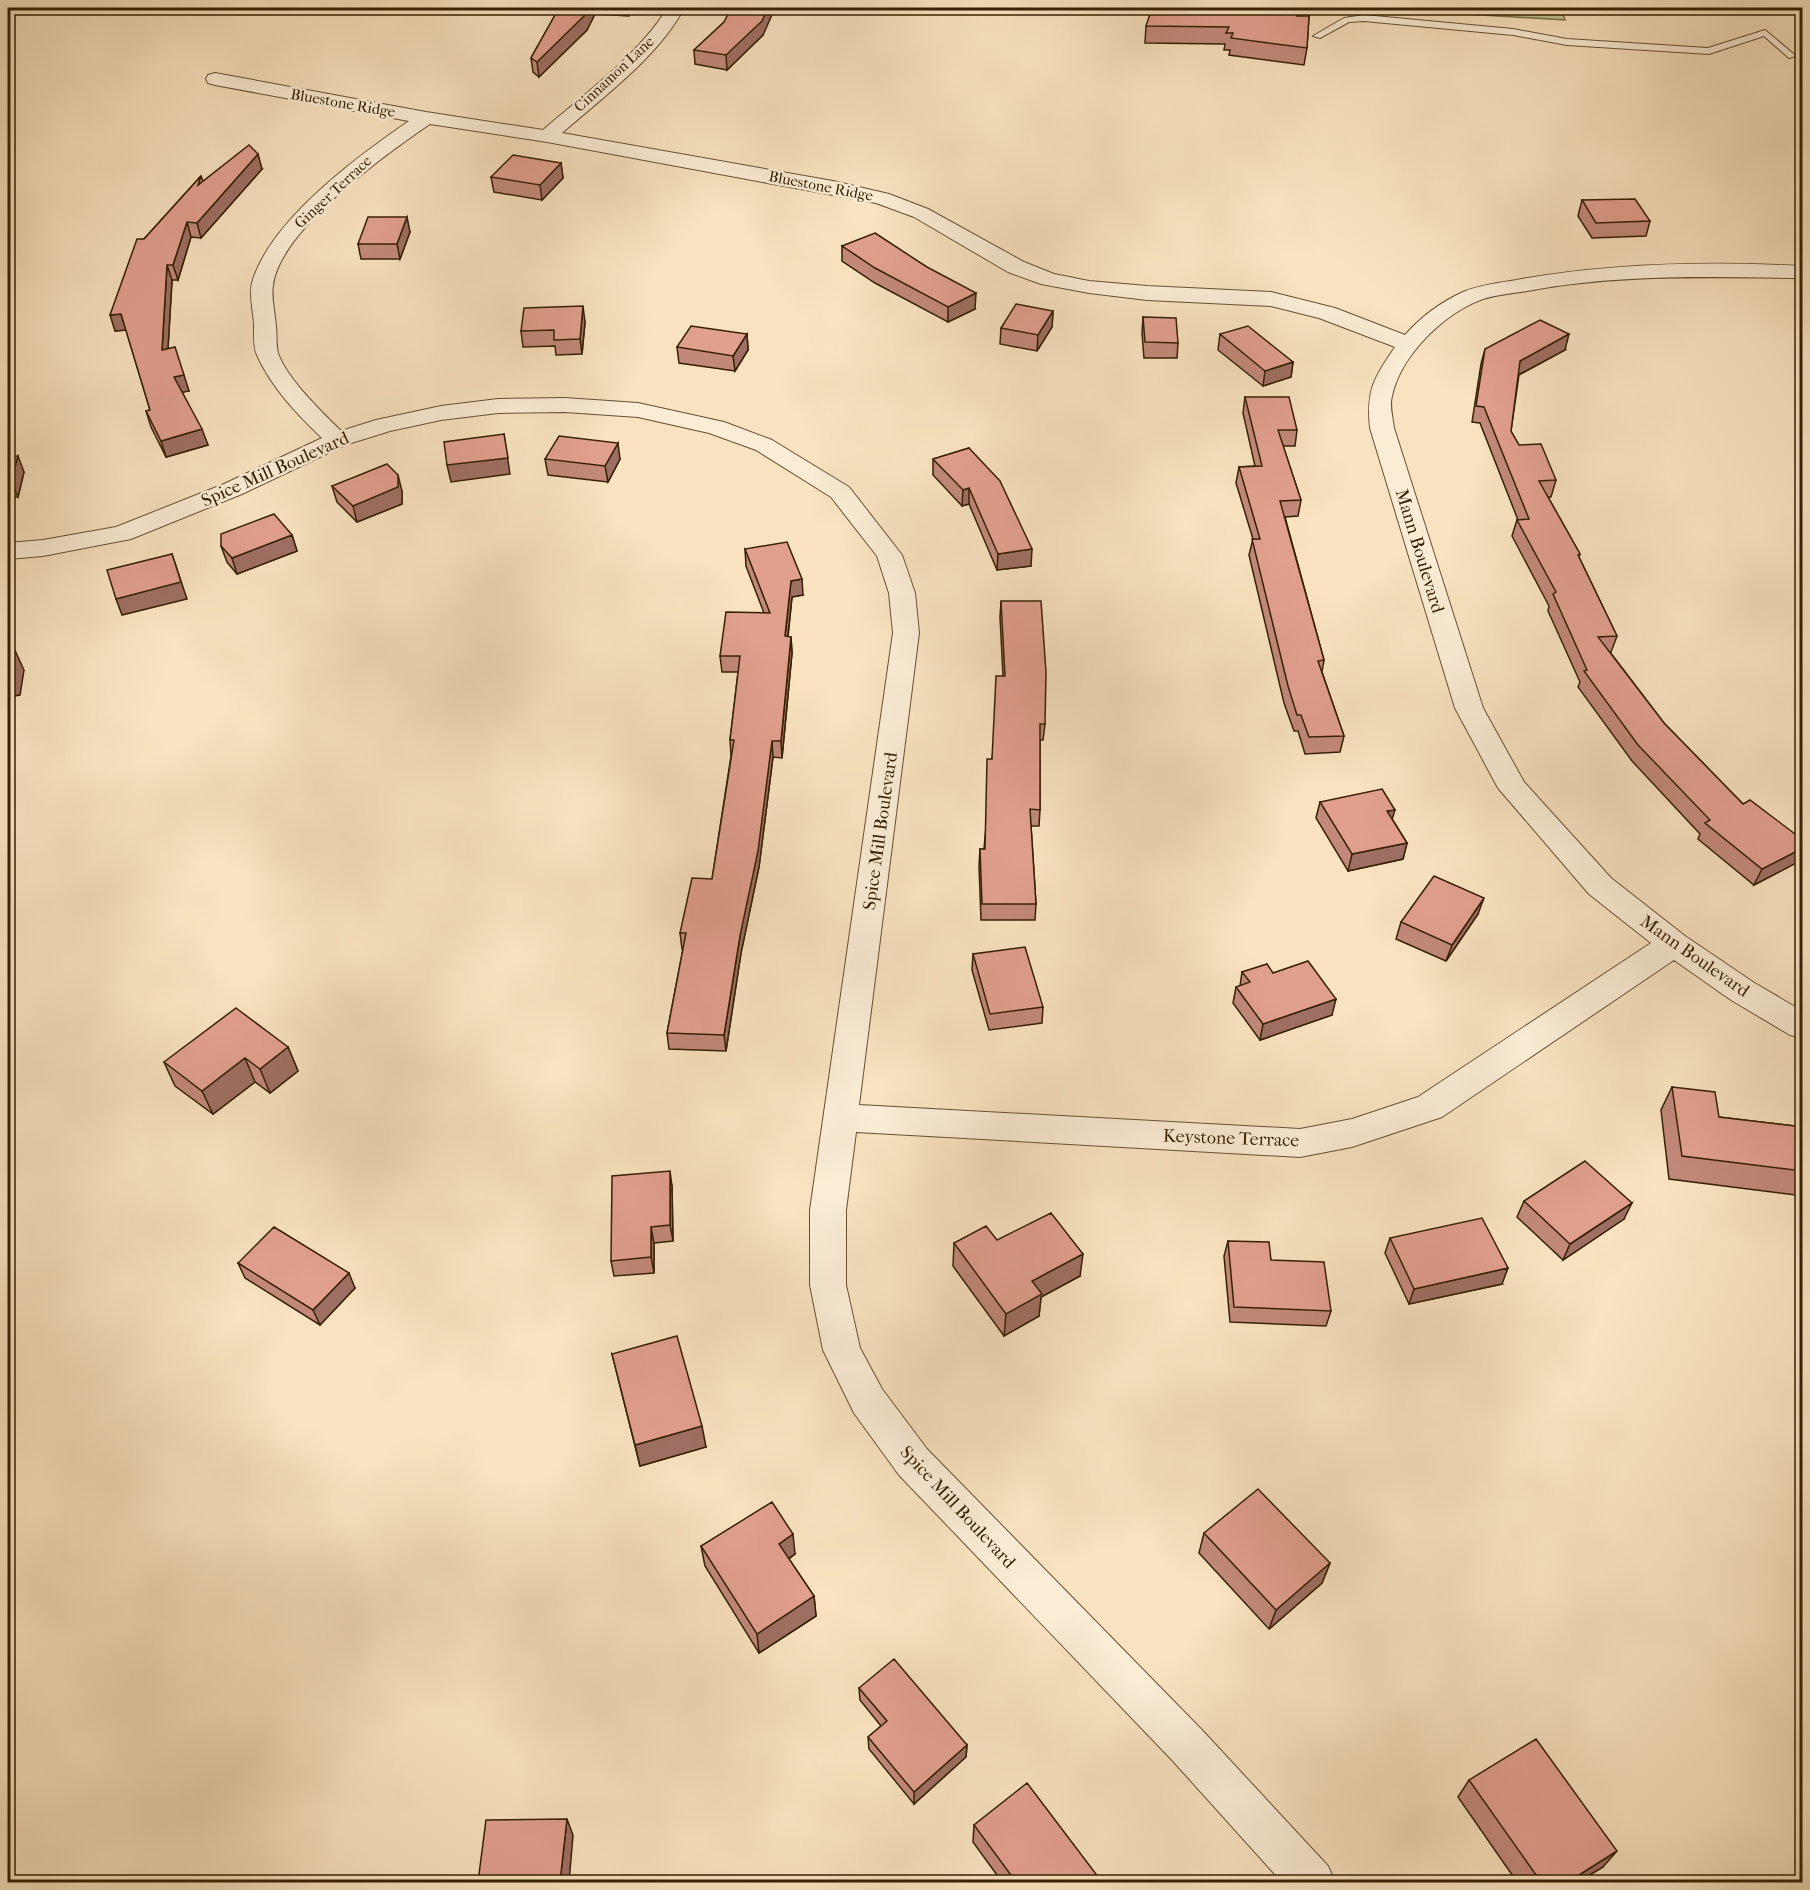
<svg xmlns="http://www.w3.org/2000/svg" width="1810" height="1890" font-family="'IM FELL French Canon',serif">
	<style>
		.green { fill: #bcc393; stroke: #79724b; stroke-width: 1.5 }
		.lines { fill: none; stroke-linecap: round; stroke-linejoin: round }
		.lane-casing { stroke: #665032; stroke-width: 2 }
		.street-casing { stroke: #665032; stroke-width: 2 }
		.lane { fill: #faecd5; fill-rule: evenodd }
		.street { fill: #faecd5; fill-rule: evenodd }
		.wall { fill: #c2897a; stroke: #362003; stroke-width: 1.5 }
		.shaded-wall { fill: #9e6f63; stroke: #362003; stroke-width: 1.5 }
		.building { fill: #e19f8e; stroke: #362003; stroke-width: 1.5 }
		.labels { text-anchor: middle; stroke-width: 5; stroke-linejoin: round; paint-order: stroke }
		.far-street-label { font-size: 15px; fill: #362003; stroke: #faecd5 }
		.street-label { font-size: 18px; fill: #362003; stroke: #faecd5 }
	</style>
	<rect width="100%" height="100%" fill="#f8e2bf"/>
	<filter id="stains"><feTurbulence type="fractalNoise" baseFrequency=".00333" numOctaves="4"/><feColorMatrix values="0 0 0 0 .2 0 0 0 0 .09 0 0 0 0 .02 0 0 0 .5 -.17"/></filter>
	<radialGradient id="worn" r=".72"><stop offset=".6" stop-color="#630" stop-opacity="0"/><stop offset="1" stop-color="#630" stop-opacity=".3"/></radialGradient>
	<path class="green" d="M1460,8H1561L1565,20L1417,11Z"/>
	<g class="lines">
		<g class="lane-casing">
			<path id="lane" d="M1364,15L1513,29L1567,39L1708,48L1765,30L1796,56L1789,58L1764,36L1709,54L1567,45L1513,35L1364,21L1349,22L1320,38L1313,36L1344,18Z"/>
		</g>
		<g class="street-casing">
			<path id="street" d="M667,8H684C659,56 603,97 562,133L833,181L889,194L928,209L1024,262L1054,274L1089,281L1147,286L1271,292L1335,308L1405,335C1421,317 1441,302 1463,292C1481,284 1502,283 1521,279C1614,263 1709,261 1802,266V278C1712,277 1621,274 1533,290C1517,293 1499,294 1483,299C1444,313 1401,355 1392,396C1389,406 1393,418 1394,428L1483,708L1524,782L1611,878L1685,936L1753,982L1802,1011V1038L1790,1035L1731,1000L1674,960L1442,1117L1352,1147L1300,1157L856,1132L846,1210V1285L860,1348L882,1389L927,1449L1202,1730L1328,1866L1335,1882H1282L1172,1760L899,1475L854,1413L823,1350L810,1285V1210L893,633L889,593L877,556L831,497L756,450L709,433L638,417L565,412L498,413L441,420L390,431L345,445L242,494L131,539L43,556L8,559V543L43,540L116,527L224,484L322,438C297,414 271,387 257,355C253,347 254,333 254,324C253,311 249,294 252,283C269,221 358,156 409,121L215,85L208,83L206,79L208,75L215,73L426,112L543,130C582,96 642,52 667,8ZM430,124L547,142L876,203L914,217L1008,272L1041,284L1089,293L1147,300L1271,306L1319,318L1395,347C1374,378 1366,390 1370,428L1455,708L1498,788L1589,894L1651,943L1418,1097L1352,1119L1300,1129L859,1105L919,633L915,593L902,555L849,487L772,440L724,422L638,403L565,398L498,399L441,406L376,420L341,431C322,412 287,379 278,353C276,345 277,334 276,326C275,313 271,297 273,285C280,230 386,154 430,124Z"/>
		</g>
		<use href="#lane" class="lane"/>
		<use href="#street" class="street"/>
	</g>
	<path class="wall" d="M559,8H628L629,16L595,14L587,30L539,77L533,72L531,58Z
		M1309,16L1307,48L1304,65L1229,55L1230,50H1224L1225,44L1145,43L1146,26Z
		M724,22L763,35L727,70L695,64L694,50Z
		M561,163L563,178L542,200L494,192L491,177Z
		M262,169L201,238L191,237L178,280H172L168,348L189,391L182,392L208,445L166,457L151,427L146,411L150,410L126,330L115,331L144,239L201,176L203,181Z
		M1582,200L1650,221L1646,236L1592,238L1578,216Z
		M410,232L400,259H361L358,244Z
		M842,246L975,309L948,322L875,283L842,261Z
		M1053,311L1052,327L1037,351L1000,344L1001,328Z
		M1143,317L1178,343L1177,358H1144L1142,333Z
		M585,322L582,354L556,355L555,346L523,347L521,331Z
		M747,334L748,350L735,371L679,363L677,347Z
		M1220,334L1293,362L1291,377L1263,386L1218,350Z
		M1485,349L1565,350L1519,375L1511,431L1519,445L1556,480L1551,497H1548L1580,554L1579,557L1617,636L1611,652H1610L1664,723L1743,804L1803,840V856L1800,861L1754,885L1698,839L1700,834L1632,761L1578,687L1580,682L1548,611L1549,606L1512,536L1517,520H1518L1480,423L1472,422L1481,364Z
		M1245,397L1297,430L1295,446H1283L1301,500L1298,516L1285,517L1324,660L1322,672L1344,736L1340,752L1305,754L1298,731H1294L1284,703L1249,555L1253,539L1236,483L1239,467L1255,466L1243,413Z
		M969,448L1031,566L997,570L969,504L962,506L933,475V459Z
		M8,457L24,472L18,497L8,498Z
		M545,459H620L608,482L548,475Z
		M332,486L402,491V504L357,522L337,502Z
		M292,535L297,551L237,574L227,562L221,546Z
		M745,549L803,595L792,597L788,637H791L792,653L782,758L773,757L759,867L741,953L726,1051L669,1049L667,1033L683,949H682L680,933L712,879L731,756L730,740L738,672H722L720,656L764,613L746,566Z
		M1001,601L1045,724L1043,740H1040V810L1039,826H1031L1036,904L1035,920H981L979,866L980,849H984L992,759L1003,676L1000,617Z
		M1320,802L1392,819L1407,843L1403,859L1348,871L1316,818Z
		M1478,914L1446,961L1396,939L1401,922Z
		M973,954L1043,1007L1042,1023L989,1030L972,970Z
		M1242,972L1273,973L1332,1015L1260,1040L1233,1003L1236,987L1240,986Z
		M288,1047L298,1071L270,1093L255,1082L213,1114L175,1086L164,1062Z
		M1672,1087L1719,1117L1803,1127V1196L1669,1179L1661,1110Z
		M672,1186L673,1241L654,1243V1273L614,1276L611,1261Z
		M1524,1201L1624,1219L1563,1260L1517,1217Z
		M1390,1238L1502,1284L1409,1304L1385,1253Z
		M997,1240L1080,1276L1041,1297L1039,1316L1004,1336L953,1266L954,1243Z
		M1228,1241L1271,1260L1331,1311L1326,1326L1230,1322L1224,1256Z
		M238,1263L355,1288L320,1325L245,1278Z
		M612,1354L706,1447L640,1466Z
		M1204,1533L1330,1563L1322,1583L1269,1629L1199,1553Z
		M701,1546L795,1554L789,1559L814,1596L816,1616L759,1653L705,1566Z
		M859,1688L967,1745L966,1757L914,1804L869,1749L868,1737L881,1726L860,1700Z
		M1469,1780L1603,1867L1578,1882H1517L1458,1797Z
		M974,1825L1102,1882H1002L973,1842Z"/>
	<path class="shaded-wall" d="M589,8H594L595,14L587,30L539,77L537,62Z
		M768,8H775L763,35L727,70L726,55Z
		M1309,13L1307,30L1296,16Z
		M258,154L262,169L201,238L197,223Z
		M561,163L563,178L542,200L540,185Z
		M407,217L410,232L400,259L397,244Z
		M187,222L191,237L178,280L173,265Z
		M167,265L172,280L167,365L162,350Z
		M976,293L975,309L948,322V307Z
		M583,306L585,322L582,354L580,339Z
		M1053,311L1052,327L1037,351L1038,335Z
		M121,314L126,330L115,331L110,315Z
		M747,334L748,350L735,371L733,356Z
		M1569,334L1565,350L1516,376L1520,361Z
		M1293,362L1291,377L1263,386L1265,371Z
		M184,375L189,391L179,393L174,377Z
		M202,429L208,445L166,457L161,441Z
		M504,434L510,474L451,482L447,465Z
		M618,443L620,459L608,482L605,466Z
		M18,456L24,472L18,497L11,481Z
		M398,475L402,491V504L357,522L353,506Z
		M969,488V504L962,506L963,490Z
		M292,535L297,551L237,574L232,558Z
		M1032,549L1031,566L997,570L998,554Z
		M172,554L187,599L122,615L116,599Z
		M802,579L803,595L792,597L786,653L785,636L791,581Z
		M791,637L792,653L782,758L781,741Z
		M13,646L24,670L20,695L8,697V703V671Z
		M772,741L773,757L759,867L741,953L726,1051L724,1035Z
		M1395,810L1390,826L1387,811Z
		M1407,843L1403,859L1348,871L1352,854Z
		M1803,848V856L1800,861L1754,885L1762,869Z
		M1484,898L1478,914L1446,961L1452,945Z
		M1336,999L1332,1015L1260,1040L1263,1024Z
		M288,1047L298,1071L270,1093L260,1069Z
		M245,1058L255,1082L213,1114L202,1091Z
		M670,1171L672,1186L673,1241L670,1225Z
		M1632,1203L1624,1219L1563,1260L1570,1244Z
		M651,1227L654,1243V1273L651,1257Z
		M1083,1254L1080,1276L1041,1297L1039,1316L1004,1336L1006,1314L1032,1281Z
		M1508,1268L1502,1284L1409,1304L1414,1289Z
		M349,1273L355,1288L320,1325L313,1310Z
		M702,1426L706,1447L640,1466L635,1445Z
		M793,1534L795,1554L781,1564L779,1544Z
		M1330,1563L1322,1583L1269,1629L1276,1610Z
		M814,1596L816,1616L759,1653L757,1634Z
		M967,1745L966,1757L914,1804V1792Z
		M567,1819L573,1835L569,1882H560Z
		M1617,1851L1603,1867L1578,1882H1568Z"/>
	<path class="building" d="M559,8H589L585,15L537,62L531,58Z
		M731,8H768L762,21L726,55L694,50L724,22Z
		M1152,8H1310L1309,13L1296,16H1309L1307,48L1231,38L1233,33H1226L1229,27L1146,26Z
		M249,145L258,154L197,223L187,222L173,265H167L162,350L175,347L184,375L174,377L202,429L161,441L146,411L150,410L121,314L110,315L137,239H144L201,176L198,185Z
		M513,155L561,163L540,185L491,177Z
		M1635,199L1650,221L1596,223L1582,200Z
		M368,217H407L397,244H358Z
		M875,233L927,267L976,293L948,307L875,268L842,246Z
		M1016,304L1053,311L1038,335L1001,328Z
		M583,306L580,339L554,340V330L521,331L524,308Z
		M1143,317L1176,318L1178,343L1145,342Z
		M1540,320L1569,334L1520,361L1511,431L1519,445L1541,444L1556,480L1539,481L1580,554L1578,555L1617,636L1598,637L1664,723L1743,804L1750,800L1803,840V848L1762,869L1705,823L1710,820L1638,745L1584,671L1587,670L1553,594L1556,592L1517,520L1529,519L1484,407L1476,406L1485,349Z
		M691,326L747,334L733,356L677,347Z
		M1248,326L1293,362L1265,371L1220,334Z
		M1245,397H1289L1297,430H1278L1301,500L1280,501L1324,660L1318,661L1344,736L1309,737L1301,715H1297L1288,686L1252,539H1260L1239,467L1262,466Z
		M504,434L508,458L447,465L444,442Z
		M559,436L618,443L605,466L545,459Z
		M969,448L1000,481L1032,549L998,554L969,488L963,490L933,459Z
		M18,456L11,481H8V457Z
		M387,464L398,475V487L353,506L332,486Z
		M274,514L292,535L232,558L221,546V534Z
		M787,542L802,579L791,581L785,636L791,637L781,741H772L758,851L740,936L724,1035L667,1033L686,933H680L692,878L712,879L734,740H730L740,656H720L726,612L770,613L745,549Z
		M172,554L181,582L116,599L107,570Z
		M1001,601H1041L1046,672L1045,724H1040V810L1030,809L1036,904H982L980,849H985L987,759H992L996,676H1005Z
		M8,646H13L9,671H8Z
		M1382,789L1395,810L1387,811L1407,843L1352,854L1320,802Z
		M1434,876L1484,898L1452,945L1401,922Z
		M1025,947L1043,1007L990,1014L973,954Z
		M1308,961L1336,999L1263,1024L1236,987L1250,982L1242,972L1267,964L1273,973Z
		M236,1008L288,1047L260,1069L245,1058L202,1091L164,1062Z
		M1672,1087L1715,1092L1719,1117L1803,1127V1171L1682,1156Z
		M1585,1161L1632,1203L1570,1244L1524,1201Z
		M670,1171V1225L651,1227V1257L611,1261L612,1176Z
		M1051,1213L1083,1254L1032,1281L1042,1294L1006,1314L954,1243L986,1226L997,1240Z
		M1482,1218L1508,1268L1414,1289L1390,1238Z
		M274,1227L349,1273L313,1310L238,1263Z
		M1228,1241L1269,1242L1271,1260L1324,1262L1331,1311L1234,1307Z
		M677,1336L702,1426L635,1445L612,1354Z
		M1258,1489L1330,1563L1276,1610L1204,1533Z
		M772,1502L793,1534L779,1544L814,1596L757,1634L701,1546Z
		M894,1659L967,1745L914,1792L868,1737L887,1721L859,1688Z
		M1536,1739L1617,1851L1568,1882H1541L1469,1780Z
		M1027,1783L1102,1882H1016L974,1825Z
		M567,1819L560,1882H478L486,1820Z"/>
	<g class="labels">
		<g class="far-street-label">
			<text transform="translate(614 74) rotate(-43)" y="5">Cinnamon Lane</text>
			<text transform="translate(343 103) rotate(10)" y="5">Bluestone Ridge</text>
			<text transform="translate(821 186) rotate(11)" y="5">Bluestone Ridge</text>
			<text transform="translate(333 192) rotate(-43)" y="5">Ginger Terrace</text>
		</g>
		<g class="street-label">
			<text transform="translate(275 469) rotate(-24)" y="6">Spice Mill Boulevard</text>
			<text transform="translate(1420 551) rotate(73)" y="6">Mann Boulevard</text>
			<text transform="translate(880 831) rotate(-82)" y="6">Spice Mill Boulevard</text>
			<text transform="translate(1695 956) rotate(35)" y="6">Mann Boulevard</text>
			<text transform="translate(1231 1138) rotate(2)" y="6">Keystone Terrace</text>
			<text transform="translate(958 1507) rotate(47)" y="6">Spice Mill Boulevard</text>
		</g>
	</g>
	<rect width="1810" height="1890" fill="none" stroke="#f8e2bf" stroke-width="30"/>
	<rect x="9" y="9" width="1792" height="1872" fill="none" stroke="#362003" stroke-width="3"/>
	<rect x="15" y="15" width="1780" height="1860" fill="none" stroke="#362003" stroke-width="1.5"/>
	<rect width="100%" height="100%" filter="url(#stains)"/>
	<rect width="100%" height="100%" fill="url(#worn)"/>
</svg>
